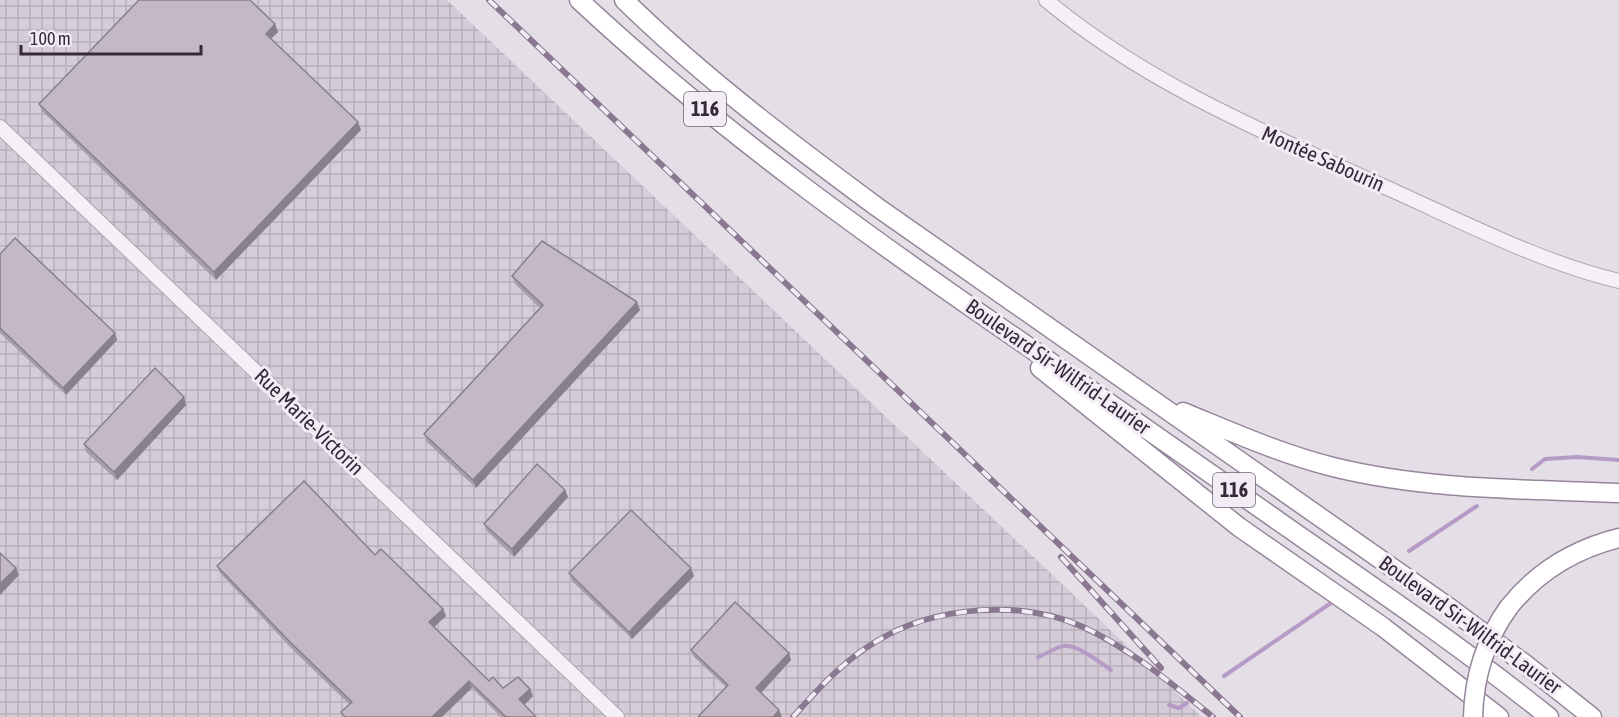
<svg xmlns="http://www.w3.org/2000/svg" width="1619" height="717" font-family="'Asap Condensed',sans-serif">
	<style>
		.industrial { fill: url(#industrial-grid) }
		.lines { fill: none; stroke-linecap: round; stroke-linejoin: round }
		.stream { stroke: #b59bc5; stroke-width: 4 }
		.minor-casing { stroke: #ada4b0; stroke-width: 16 }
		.highway-casing { stroke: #96869c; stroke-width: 21 }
		.path { stroke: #bfb8c1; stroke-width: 2; stroke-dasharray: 4.5 4.5; stroke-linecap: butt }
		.minor { stroke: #f4f0f5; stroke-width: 14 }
		.highway { stroke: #fff; stroke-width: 18 }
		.rail-casing { stroke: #89788f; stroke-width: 6 }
		.rail { stroke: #f2edf4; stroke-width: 4; stroke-dasharray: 11; stroke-linecap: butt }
		.highway-bridge-casing { stroke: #96869c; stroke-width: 21; stroke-linecap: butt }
		.highway-bridge { stroke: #fff; stroke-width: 18 }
		.wall { fill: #a79eaa }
		.shaded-wall { fill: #88818b }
		.building { fill: #c2b8c6; stroke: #88818b; stroke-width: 1.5 }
		.labels { text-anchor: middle; stroke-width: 6; stroke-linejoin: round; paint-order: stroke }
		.shield { fill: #f2edf4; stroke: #6f6373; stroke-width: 1.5 }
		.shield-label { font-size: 20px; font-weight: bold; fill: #37283c }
		.street-label { font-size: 21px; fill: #37283c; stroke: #f2edf4 }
	</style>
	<defs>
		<pattern id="industrial-grid" width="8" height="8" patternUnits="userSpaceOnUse" patternTransform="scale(1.5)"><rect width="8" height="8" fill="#d4ccd8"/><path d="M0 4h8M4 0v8" fill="none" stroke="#b7afba"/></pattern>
	</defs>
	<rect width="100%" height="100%" fill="#e4dee7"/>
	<path class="industrial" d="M0,0H447L1202,717H0Z"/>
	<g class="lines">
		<path class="stream" d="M1532,469L1545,459L1577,457L1619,460
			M1409,551L1477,506
			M1038,657C1046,654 1056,647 1064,646C1077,644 1101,663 1111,670
			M1224,676L1331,603
			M1169,705L1179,708L1187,703"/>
		<g class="minor-casing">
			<path id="minor" d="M1046,0C1149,86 1275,137 1396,192C1467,224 1543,263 1619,281
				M0,127L617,717"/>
		</g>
		<g class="highway-casing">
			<path id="highway" d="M579,0C715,127 867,236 1020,341C1112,405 1203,468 1294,532C1381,592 1467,651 1549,717
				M624,0C703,77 789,142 877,207L1447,606L1525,664L1592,717
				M1040,368L1239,527L1383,627L1499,717
				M1183,412C1232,432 1281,454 1333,467C1426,490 1523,489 1619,493
				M1509,607C1537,572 1575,549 1619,538"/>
		</g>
		<path class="path" d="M222,274L226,280L236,284"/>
		<use href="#minor" class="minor"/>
		<use href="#highway" class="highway"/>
		<g class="rail-casing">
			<path id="rail" d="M489,0L1240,717
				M1061,557L1161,668
				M793,717C818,689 844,660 877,641C934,606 1021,599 1083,627C1131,649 1172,684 1213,717"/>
		</g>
		<use href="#rail" class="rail"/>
		<g class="highway-bridge-casing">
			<path id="highway-bridge" d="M1473,717C1474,677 1485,640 1509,607"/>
		</g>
		<use href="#highway-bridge" class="highway-bridge"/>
	</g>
	<path class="wall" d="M278,32L271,38L361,130L216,280L42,111L39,104Z
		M0,254L117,340L66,395L0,333Z
		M512,276L640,310L476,488L427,442L424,434L540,308L515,284Z
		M184,397L186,405L117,480L86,452L84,444Z
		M565,490L568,497L514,557L487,531L484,524Z
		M375,555L443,609L446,616L434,627L489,681L503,688L530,689L533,696L524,705L536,717H501L472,688L349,704L293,650L220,573L217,566Z
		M569,573L694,576L632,639L572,581Z
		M691,650L791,660L761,693L779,710L782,717H698L726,687L694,657Z"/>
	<path class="shaded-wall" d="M275,24L278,32L269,41L266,34Z
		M358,122L361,130L216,280L214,272Z
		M637,302L640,310L476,488L473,480Z
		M115,333L117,340L66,395L63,388Z
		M184,397L186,405L117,480L114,472Z
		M565,490L568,497L514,557L512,549Z
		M16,568L19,575L0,595V584Z
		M691,568L694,576L632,639L629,632Z
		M443,609L446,616L432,629L429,622Z
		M789,653L791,660L759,695L756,688Z
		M469,681L472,688L442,717H432Z
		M530,689L533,696L522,707L519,699Z
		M779,710L782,717H773Z"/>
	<path class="building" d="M139,0H250L275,24L266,34L358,122L214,272L39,104Z
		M15,238L115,333L63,388L0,328V254Z
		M542,241L637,302L473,480L424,434L543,305L512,276Z
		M155,368L184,397L114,472L84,444Z
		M537,464L565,490L512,549L484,524Z
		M304,481L375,555L381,549L443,609L429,622L489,681L493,677L503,688L518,677L530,689L519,699L536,717H506L469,681L432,717H345L341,712L352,702L290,642L217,566Z
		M631,510L691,568L629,632L569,573Z
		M0,553L16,568L0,584Z
		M735,602L789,653L756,688L779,710L773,717H698L728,685L691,650Z"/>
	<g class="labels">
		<g class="shield">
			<rect x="684" y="92" width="42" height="34" rx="4.5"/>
			<rect x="1213" y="473" width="42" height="34" rx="4.5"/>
		</g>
		<g class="shield-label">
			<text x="705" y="116">116</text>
			<text x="1234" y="497">116</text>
		</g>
		<g class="street-label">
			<text transform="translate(1323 159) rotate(24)" y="7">Montée Sabourin</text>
			<text transform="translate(1058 367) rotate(35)" y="7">Boulevard Sir-Wilfrid-Laurier</text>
			<text transform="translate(309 422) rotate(44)" y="7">Rue Marie-Victorin</text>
			<text transform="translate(1470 625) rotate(36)" y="7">Boulevard Sir-Wilfrid-Laurier</text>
		</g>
	</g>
	<path d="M21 45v9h180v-9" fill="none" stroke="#37283c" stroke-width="3"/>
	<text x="30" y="45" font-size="18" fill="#37283c" stroke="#f2edf4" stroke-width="4.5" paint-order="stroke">100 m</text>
</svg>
